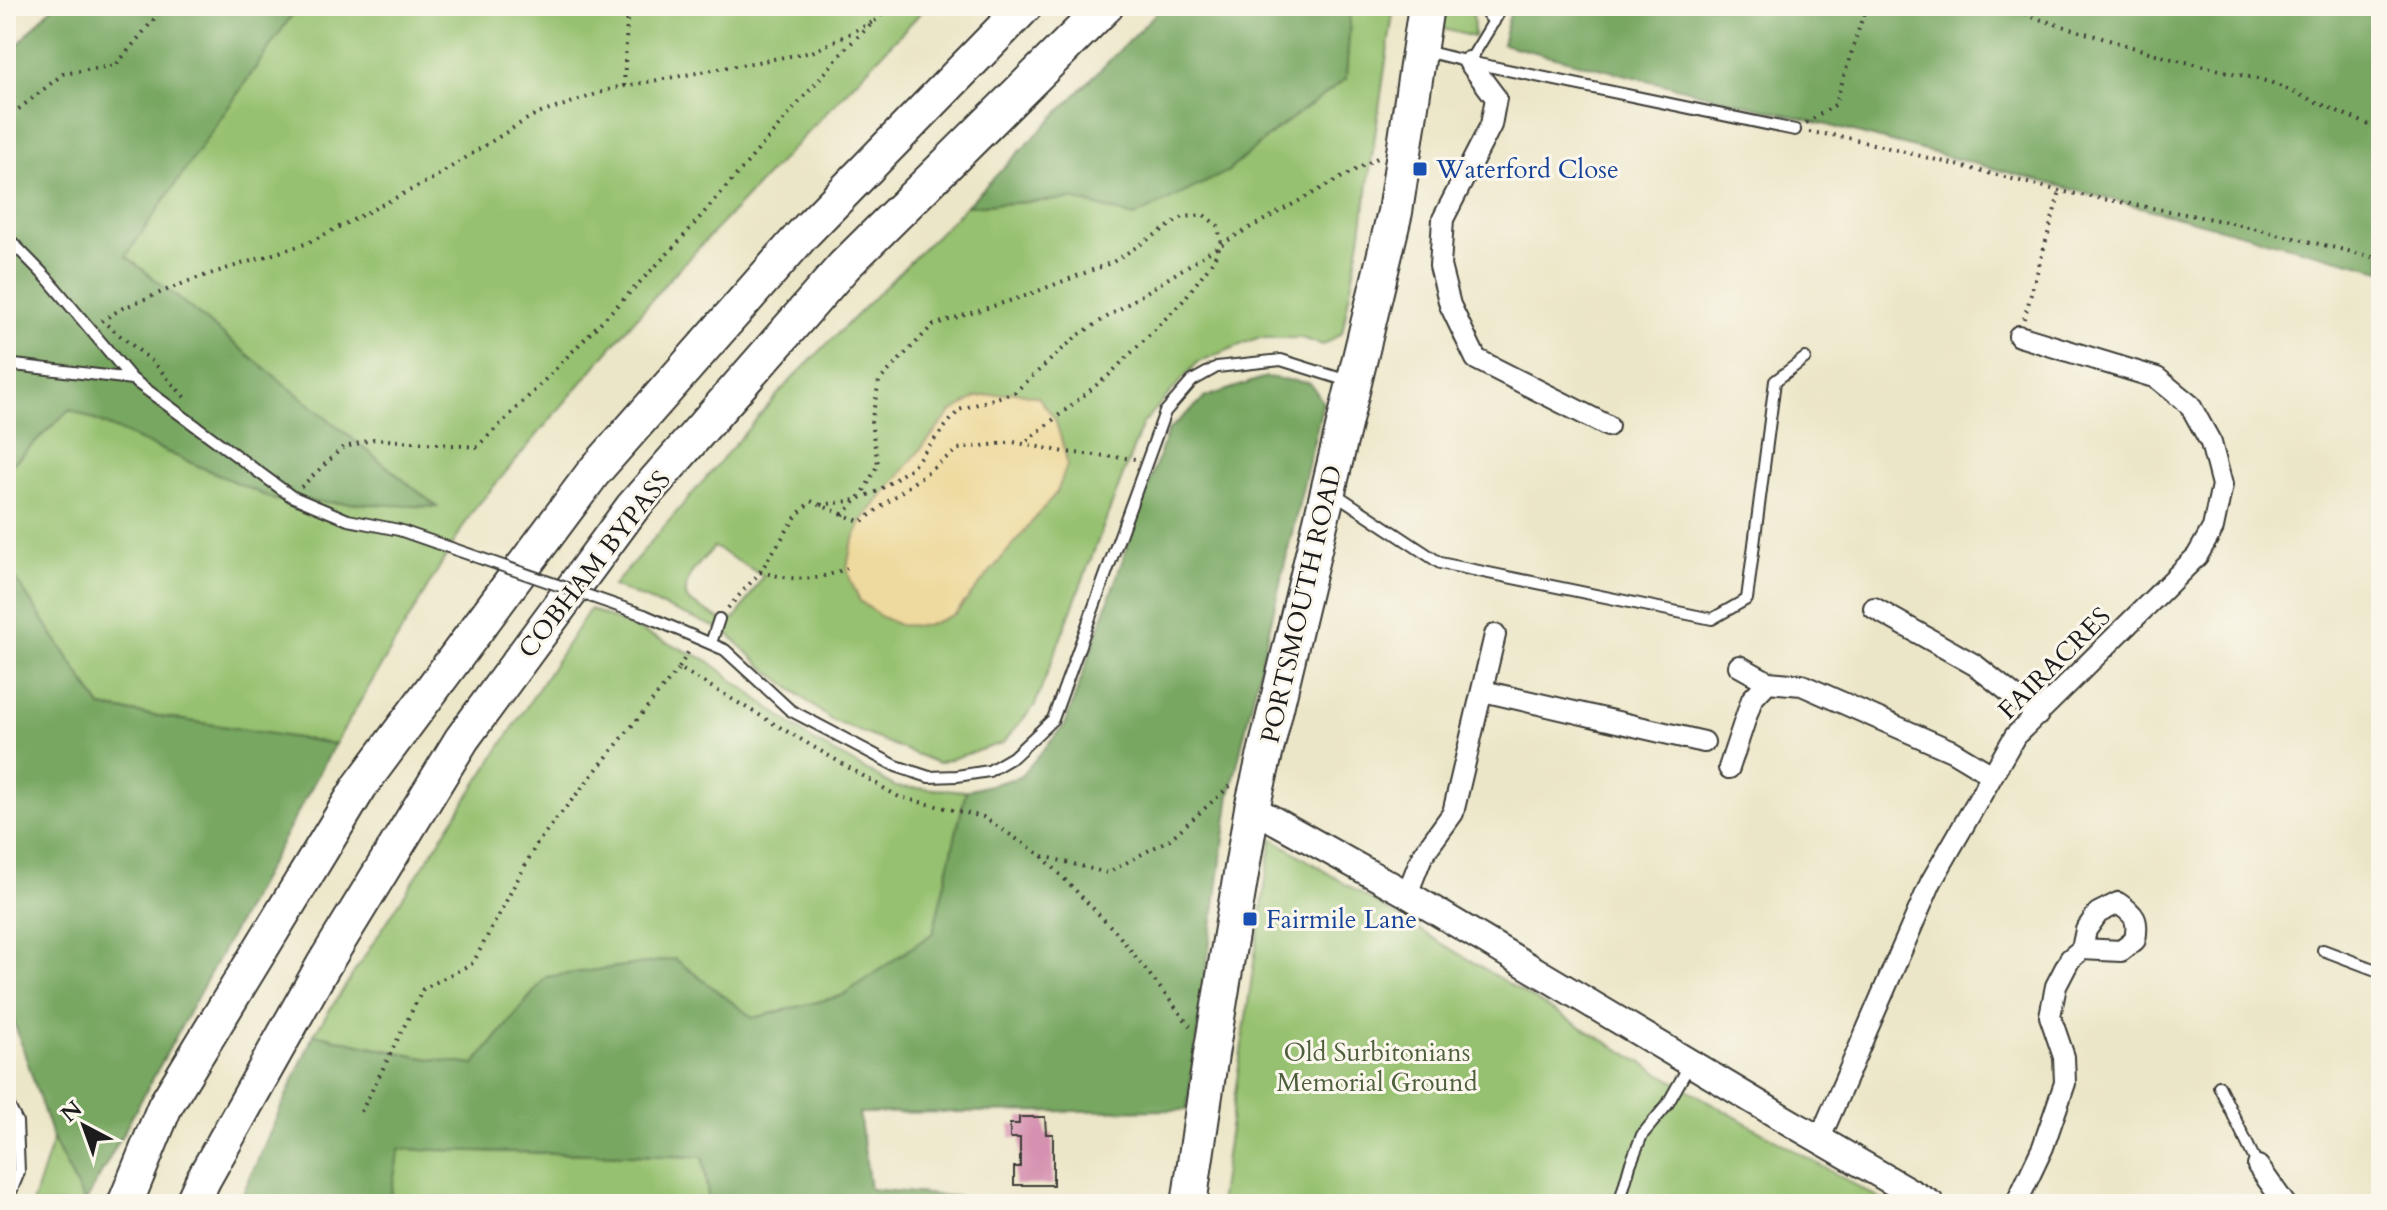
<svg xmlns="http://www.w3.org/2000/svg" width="2387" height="1210" font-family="Cardo,serif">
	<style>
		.green { fill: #96c16f; stroke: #596e46; stroke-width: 2; fill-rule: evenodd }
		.forest { fill: #78a762; stroke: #4a623f; stroke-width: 2 }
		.sand { fill: #eeda9e; stroke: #857b5d; stroke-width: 2 }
		.building { fill: #d591b0 }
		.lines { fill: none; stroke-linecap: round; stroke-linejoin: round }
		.service-casing { stroke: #3b3a36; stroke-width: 14 }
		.minor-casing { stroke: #3b3a36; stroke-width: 24 }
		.tertiary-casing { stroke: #3b3a36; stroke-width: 30 }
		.primary-casing { stroke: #3b3a36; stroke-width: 38 }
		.trunk-casing { stroke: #3b3a36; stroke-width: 38 }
		.path { stroke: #3b3a36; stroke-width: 4; stroke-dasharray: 2 6; stroke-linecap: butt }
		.service { stroke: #fff; stroke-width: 10 }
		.minor { stroke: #fff; stroke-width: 20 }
		.tertiary { stroke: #fff; stroke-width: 26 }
		.primary { stroke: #fff; stroke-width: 34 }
		.trunk { stroke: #fff; stroke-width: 34 }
		.service-bridge-casing { stroke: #3b3a36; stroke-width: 14; stroke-linecap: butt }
		.service-bridge { stroke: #fff; stroke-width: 10 }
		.transit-dot { fill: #1a4fb4; stroke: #fbf7ec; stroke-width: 3 }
		.labels { text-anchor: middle; stroke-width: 6; stroke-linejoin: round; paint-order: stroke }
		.transit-label { font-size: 26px; fill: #164399; stroke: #fbf7ec; text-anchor: start }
		.street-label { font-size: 26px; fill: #1c1c1c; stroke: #fbf7ec }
		.park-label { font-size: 26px; fill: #4d5e3d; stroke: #fbf7ec }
	</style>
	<rect width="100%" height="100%" fill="#fbf7ec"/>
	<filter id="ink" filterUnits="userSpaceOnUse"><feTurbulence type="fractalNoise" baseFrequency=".0125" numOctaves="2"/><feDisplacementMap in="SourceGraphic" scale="16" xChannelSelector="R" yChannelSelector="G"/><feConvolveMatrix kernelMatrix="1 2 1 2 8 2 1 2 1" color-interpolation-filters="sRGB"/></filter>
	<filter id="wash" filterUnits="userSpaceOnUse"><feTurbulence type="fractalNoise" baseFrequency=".006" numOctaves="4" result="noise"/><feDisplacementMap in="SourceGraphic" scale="32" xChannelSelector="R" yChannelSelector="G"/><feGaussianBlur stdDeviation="1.8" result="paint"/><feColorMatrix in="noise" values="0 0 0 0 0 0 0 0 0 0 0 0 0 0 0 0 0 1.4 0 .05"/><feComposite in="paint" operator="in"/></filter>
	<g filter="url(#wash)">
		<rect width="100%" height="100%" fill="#ece6c8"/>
		<path class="green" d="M298,6H927L669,279L472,512L335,744L101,707L6,564V470L70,409L275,500L436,506L125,256Z
			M1351,6H1394L1360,239L1342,333L1323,345L1301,338H1257L1198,362L1143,423L1035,705L1003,743L938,763L831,720L761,665L725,631L613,586L785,386L966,206L1073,199L1227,172L1276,130L1345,79ZM714,547L763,576L736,618L725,622L687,600C681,576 700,564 714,547Z
			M1446,6H1468L1473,8L1474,37L1443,29Z
			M590,609L707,660L809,738L896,787L966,791L933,933L841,996L753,1018L675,959L546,977L474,1065L418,1057L314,1034Z
			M1272,838C1474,966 1680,1087 1889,1204H1219Z
			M53,1139L85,1203L84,1204H32Z
			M399,1149L703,1157L709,1204H389Z"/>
		<path class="forest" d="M53,6H298L126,256L437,507L275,500L70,409L6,470V58Z
			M1163,6H1351L1346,79L1276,130L1227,172L1134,217L1073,199L966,206Z
			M1512,6H2381V270L1792,116L1502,44Z
			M1266,377L1310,383L1323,402L1230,795L1187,1110L859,1113L870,1189L1017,1202L1016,1204H709L703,1157L399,1149L389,1204H238L314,1034L418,1057L474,1065L546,977L675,959L753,1018L841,996L933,933L966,791L1020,777L1065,725L1168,430L1206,397Z
			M6,564L101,707L335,744L85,1203L53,1139L6,998Z"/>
		<path class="sand" d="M1015,392L1038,397L1055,419L1065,452L1067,465L1057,492L955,614L926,626L899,625L880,616L860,601L851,582L847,568L851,547L861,522L951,412L977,397Z"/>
		<g id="blocks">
			<path class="building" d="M1019,1117H1045L1046,1134H1053V1185H1014V1167H1020V1138H1010V1124H1019Z"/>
		</g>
	</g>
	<g filter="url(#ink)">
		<use href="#blocks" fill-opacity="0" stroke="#3b3a36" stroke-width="2"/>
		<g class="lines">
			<g class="service-casing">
				<path id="service" d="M1481,6L1494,22
					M1425,51L1469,62L1795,130
					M1469,62L1503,6
					M6,236L47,278L132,379
					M6,364L132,379L291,496L348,520L399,530
					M1334,493L1440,563L1712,619L1747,599L1775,381L1805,358
					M644,615L725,650L790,710L896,766L929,777L957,776L989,771L1013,757L1053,719L1165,412L1192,381L1217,367L1281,360L1348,381
					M711,643L719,619
					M2323,950L2381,972
					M2219,1086L2258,1166
					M6,1100L17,1122L19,1172L6,1204
					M1619,1204L1630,1165L1642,1135L1667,1105L1690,1064"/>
			</g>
			<g class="minor-casing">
				<path id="minor" d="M1469,62L1496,98L1491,125L1443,219L1440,266L1450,305L1476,359L1608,426
					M1874,608L1975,665L2038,715
					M1739,666L1768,682
					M1483,691L1704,742
					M1729,768L1752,699L1768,682L1802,685L1952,751L1992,775
					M1407,894L1422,856L1453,813L1495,635
					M1820,1138L1931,882L2015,736L2197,556L2213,528L2222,485L2211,443L2190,405L2157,378L2019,336
					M2258,1166L2285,1204
					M2016,1204L2043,1147L2065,1083L2064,1057L2050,1016L2056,986L2070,959L2082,949L2086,930L2098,913L2118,903C2135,915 2139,919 2135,940L2121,951L2082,949"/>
			</g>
			<g class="tertiary-casing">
				<path id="tertiary" d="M1252,808L1407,894L1786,1120L1931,1204"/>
			</g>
			<g class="primary-casing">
				<path id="primary" d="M1189,1204L1211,1054L1252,808L1395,212L1426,6"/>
			</g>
			<g class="trunk-casing">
				<path id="trunk" d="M125,1204L165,1106L360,786L593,473L803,234L1025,6
					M192,1204L203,1180L323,966L462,739L632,508L844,266L1106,6"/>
			</g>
			<path class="path" d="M2011,6L2032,17L2169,58L2270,82L2381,130
				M624,86L627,20L633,6
				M6,119L63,74L116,65L165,6
				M1806,123L1835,105L1866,6
				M1809,132L1845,137L2060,191L2228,222L2381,259
				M2024,319L2060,191
				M101,321L123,308L194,279L308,243L432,179L532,116L614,88L812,52L873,22
				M107,325L153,362L188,401
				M301,487L342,448L374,439L477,447L535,390L676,245L848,46L891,6
				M821,505L856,500L878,491L911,468L959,410L1015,392L1077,336L1235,236L1379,157
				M843,515L863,493L878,464L871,423L879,381L933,325L1025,296L1113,262L1183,217L1204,215L1218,226L1221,244L1213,261L1182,302L1109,375L1023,444
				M760,572C794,580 813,583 847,568
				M728,608L760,572L797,515L811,501L861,522L958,449L1013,442L1065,452L1136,459
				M679,668L690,649
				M1043,856L1107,873L1170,839L1231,785
				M361,1112L423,989L473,963L537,843L679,668L899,797L983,817L1041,855L1117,933L1190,1026"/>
			<use href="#service" class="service"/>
			<use href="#minor" class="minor"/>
			<use href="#tertiary" class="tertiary"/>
			<use href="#primary" class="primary"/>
			<use href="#trunk" class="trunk"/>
			<g class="service-bridge-casing">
				<path id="service-bridge" d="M399,530L644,615"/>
			</g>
			<use href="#service-bridge" class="service-bridge"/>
		</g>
	</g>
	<g class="transit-dot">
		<rect x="1412" y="161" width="16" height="16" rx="4"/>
		<rect x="1242" y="911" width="16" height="16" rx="4"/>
	</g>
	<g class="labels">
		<g class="transit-label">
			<text x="1436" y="178">Waterford Close</text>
			<text x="1266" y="928">Fairmile Lane</text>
		</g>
		<g class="street-label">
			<text transform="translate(594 564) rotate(-52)" y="9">COBHAM BYPASS</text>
			<text transform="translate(1301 604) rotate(-77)" y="9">PORTSMOUTH ROAD</text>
			<text transform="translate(2054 663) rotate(-45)" y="9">FAIRACRES</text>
		</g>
		<g class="park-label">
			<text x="1377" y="1061">Old Surbitonians<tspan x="1377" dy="30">Memorial Ground</tspan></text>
		</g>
	</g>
	<rect width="2387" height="1210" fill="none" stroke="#fbf7ec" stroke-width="32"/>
	<g transform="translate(84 1126) rotate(319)" stroke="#fbf7ec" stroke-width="6" paint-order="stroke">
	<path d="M0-6L14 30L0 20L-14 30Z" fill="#1c1c1c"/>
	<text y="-12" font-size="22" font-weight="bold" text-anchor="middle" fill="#1c1c1c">N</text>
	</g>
</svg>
